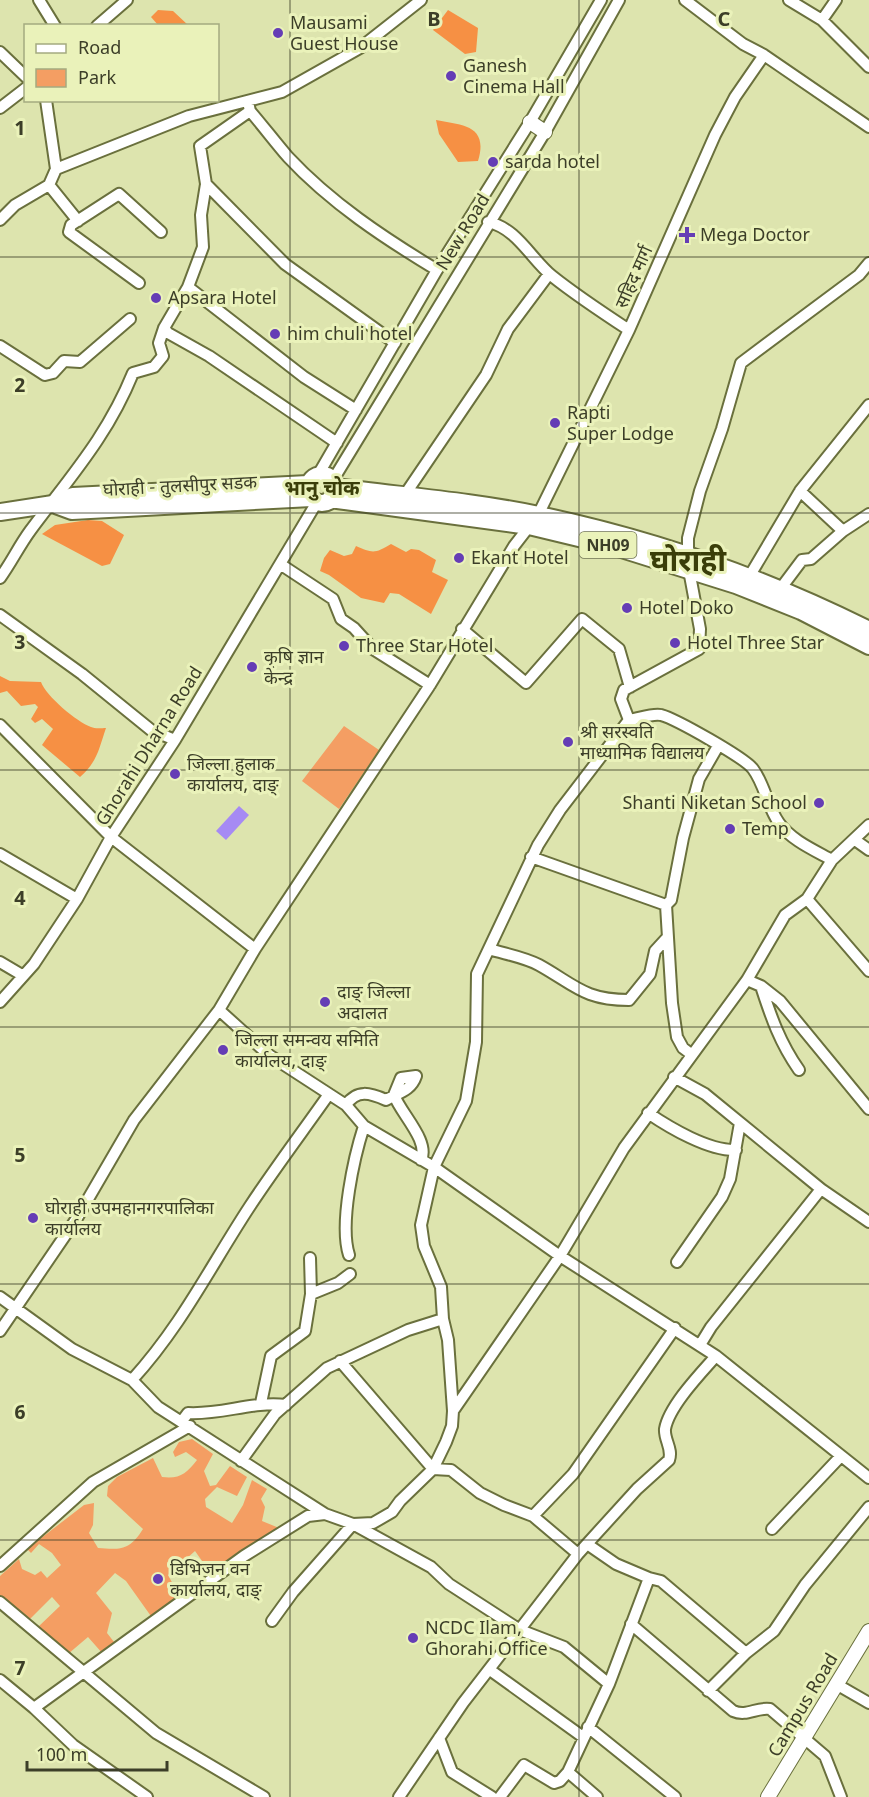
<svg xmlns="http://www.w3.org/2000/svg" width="869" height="1797" font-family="Georgia,'Noto Sans Devanagari',serif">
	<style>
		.green { fill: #f49e63 }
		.forest { fill: #f69044 }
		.water { fill: #a68af4 }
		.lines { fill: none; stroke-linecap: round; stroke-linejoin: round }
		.street-casing { stroke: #6a703d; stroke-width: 14 }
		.secondary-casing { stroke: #6a703d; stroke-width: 16 }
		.primary-casing { stroke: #6a703d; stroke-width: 20 }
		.street { stroke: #fff; stroke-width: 10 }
		.secondary { stroke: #fff; stroke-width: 14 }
		.primary { stroke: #fff; stroke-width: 16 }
		.grid { fill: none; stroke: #3c3e28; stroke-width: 1.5; stroke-opacity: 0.55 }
		.poi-dot { fill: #653db5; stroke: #eaf2ba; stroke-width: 2 }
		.labels { text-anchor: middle; stroke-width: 6; stroke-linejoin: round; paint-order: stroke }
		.shield { fill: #eaf2ba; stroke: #707454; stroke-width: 1.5 }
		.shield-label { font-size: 16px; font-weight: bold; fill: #3c3e28 }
		.poi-label { font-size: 18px; fill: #3c3e28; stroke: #eaf2ba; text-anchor: start }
		.street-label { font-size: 18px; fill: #3c3e28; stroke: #eaf2ba }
		.neighbourhood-label { font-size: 20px; font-weight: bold; fill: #3a3e09; stroke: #eaf2ba }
		.town-label { font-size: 30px; font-weight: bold; fill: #3a3e09; stroke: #eaf2ba }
		.grid-label { font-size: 20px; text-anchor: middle; font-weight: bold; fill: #3c3e28; stroke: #eaf2ba; stroke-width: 6; stroke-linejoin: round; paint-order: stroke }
	</style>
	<rect width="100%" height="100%" fill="#dde4ae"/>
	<path class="green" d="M344,726L379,750L339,809L302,781Z
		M192,1439L213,1454L204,1471L210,1486L216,1485L230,1466L247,1477L237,1496L217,1487L205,1499L206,1507L232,1523L243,1505L252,1480L267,1489L261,1499L265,1507L262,1521L284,1530L214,1578L195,1551L168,1575L181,1599L153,1619L126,1581L115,1573L96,1593L112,1613L107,1633L118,1647L103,1654L88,1637L68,1654L38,1627L60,1606L52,1597L30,1619L0,1597V1576L19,1559L22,1569L35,1575L41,1571L47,1578L61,1565L52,1553L39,1544L31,1553L27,1549L84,1505L94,1503L93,1525L89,1533L98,1548C121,1550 130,1550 143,1529L107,1496L108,1486L117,1477L153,1458L162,1477C180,1479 186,1474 197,1460L186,1452L175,1457L173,1452L179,1442Z"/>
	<path class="forest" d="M158,10L173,11L188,25H158L151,17Z
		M448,10L478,28L476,52L465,54L433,30Z
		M436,120C462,125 489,125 478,161L458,162L439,134Z
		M88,520L102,521L124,535L110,564L102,566L42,534L55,525Z
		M391,544L406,552L411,549L419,550L436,560L432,572L448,580L431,614L399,594L390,593L384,603L361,598L329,575L320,571L324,558L330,550L344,556L352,554L356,546C372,553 375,554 391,544Z
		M0,676L10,681L41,682C46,696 77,722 91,727C95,729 102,728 106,728C99,748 98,761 80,777L42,745L53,729L42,719L35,723L31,719L38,707L35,704L21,706L7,691L0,693Z"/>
	<path class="water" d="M239,806L249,815L226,840L216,831Z"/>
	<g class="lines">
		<g class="street-casing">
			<path id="street" d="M39,0L55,26
				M685,0L743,44L764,55L869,127
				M789,0L822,20L836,0
				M822,20L869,67
				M97,26L127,0
				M0,52L26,77
				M46,100L56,169
				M248,102L250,111L200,146L206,184L285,264L395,343
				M0,108L26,88
				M250,111C263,126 275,142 288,157C331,203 384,238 437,270
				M49,185L78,221
				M0,220L15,205L49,185L56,169L189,116L282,92L360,48L421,0
				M488,222C517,228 531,259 552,276C577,296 603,313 629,330
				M139,283L69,232L71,225L119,194L161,232
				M188,287L304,377L356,410
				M164,328L168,333L209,356L337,443
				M0,346L45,375L53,373L64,361L80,362L130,319
				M318,475L437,270L530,122L601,0
				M333,480L545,132L619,0
				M800,491L843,531
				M404,496L486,375L508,329L549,274
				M688,555V538L700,491L722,429L741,363L859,275L869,263
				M280,564L333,599L341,619L354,628L373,649L430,685
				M749,577L800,491L869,405
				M0,578C11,563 19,546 30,531C70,477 107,437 133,373L154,367L163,356L159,343L164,328L188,287L203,247L201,215L206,184
				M781,588L802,560L811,559L843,531L869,514
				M0,615L82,674L151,730L175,740
				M462,629L526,683L582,619L619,649L630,687
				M629,720C638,719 652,713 661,715C676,719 745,758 753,769C765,785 767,806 779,823C791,840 814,850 832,860
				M0,725L111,837L255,949
				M855,840L869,850
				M0,854L77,899
				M531,857L666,905L671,900L683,838L699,779L718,746
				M807,899L869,971
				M666,905L672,1003L677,1037L683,1048L691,1054
				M489,949C505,954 524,957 539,965C575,985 584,1000 629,1000L650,974L655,951L666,939
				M0,962L22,975
				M747,980L761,986L780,1001L869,1109
				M761,986C771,1017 780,1043 799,1070
				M0,1002L34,964L77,899L111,837L175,740L317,502
				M219,1010L269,1055L346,1105L364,1126L434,1167L560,1256L716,1356L869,1478
				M674,1077L705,1094L821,1189L711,1327L700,1345
				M346,1105C357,1089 370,1093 386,1100C398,1093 411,1091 416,1076L401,1078L394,1095C401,1114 430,1141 421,1160
				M648,1113C670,1128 709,1151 736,1150
				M821,1189L869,1222
				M349,1255C339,1224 354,1157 364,1126
				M677,1262L722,1197L730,1179L740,1123
				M311,1294L338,1283L350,1274
				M0,1297L72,1349L132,1380L158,1407L325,1514L353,1524L373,1523L392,1512L400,1501L433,1469L446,1442L452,1426L453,1411L448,1340L443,1319L441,1287L424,1246L421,1225L434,1167L466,1101L476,1042L477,974L538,845L560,810L629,720L621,699L624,690L699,649L700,629L689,570
				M0,1331L77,1218L134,1120L219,1010L255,949L430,685L514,546L538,515L629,330L715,135L735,97L764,55
				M340,1361L433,1469L451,1470L480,1493L504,1505L533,1516L578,1554L587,1544
				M132,1380C182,1325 210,1267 250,1206C275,1168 303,1131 329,1094
				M261,1403L271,1356L305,1331L311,1294L310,1258
				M453,1411L560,1256L624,1148L747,980L785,915L807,899L832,860L869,825
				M182,1421L188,1413C222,1415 252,1401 286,1405
				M241,1461L275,1414L327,1368L408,1330L443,1319
				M533,1516L573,1474L675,1328
				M772,1529L841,1456
				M0,1566L93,1482L190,1426
				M649,1578L661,1581L746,1653
				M0,1602L156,1733L264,1797
				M272,1621L293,1592L353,1524L431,1567L449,1584L520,1630L564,1647L609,1684L568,1772L597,1797
				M631,1624L733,1711C747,1717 756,1707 770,1709L825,1756L841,1797
				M490,1670L583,1737
				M0,1680L34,1708L244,1556L308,1516L325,1514
				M609,1684L649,1578L616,1564L587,1544L637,1489L669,1460C673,1449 664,1440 665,1429C669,1406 701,1373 716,1356
				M836,1684L869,1703
				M708,1691L746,1653L774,1631L805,1585L869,1507
				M34,1708L73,1745L147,1797
				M588,1727L675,1797
				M439,1738L452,1772L492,1797
				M399,1797L463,1703L578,1554
				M500,1797L524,1765L554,1783L560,1781L568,1772"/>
		</g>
		<g class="secondary-casing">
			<path id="secondary" d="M530,122L545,132
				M768,1797L869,1631"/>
		</g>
		<g class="primary-casing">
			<path id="primary" d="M308 489a14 14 0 1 1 28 0a14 14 0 1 1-28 0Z
				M335,487C403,496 472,501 539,515C653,539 765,578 869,630
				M330,499L529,526L612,546L736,585L801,611L869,646
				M53,504L72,511L311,498
				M0,512L53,504L73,496L308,484"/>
		</g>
		<use href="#street" class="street"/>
		<use href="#secondary" class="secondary"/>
		<use href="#primary" class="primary"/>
	</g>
	<path class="grid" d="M290,0V1797M579,0V1797M0,257H869M0,513H869M0,770H869M0,1027H869M0,1284H869M0,1540H869"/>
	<g class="poi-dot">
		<circle cx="278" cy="33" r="6"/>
		<circle cx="451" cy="76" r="6"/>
		<circle cx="493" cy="162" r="6"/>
		<path d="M684 226h6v6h6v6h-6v6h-6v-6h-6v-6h6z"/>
		<circle cx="156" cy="298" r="6"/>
		<circle cx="275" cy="334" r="6"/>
		<circle cx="555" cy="423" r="6"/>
		<circle cx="459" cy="558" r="6"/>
		<circle cx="627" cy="608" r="6"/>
		<circle cx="675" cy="643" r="6"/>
		<circle cx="344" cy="646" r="6"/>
		<circle cx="252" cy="667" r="6"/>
		<circle cx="568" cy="742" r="6"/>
		<circle cx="175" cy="774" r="6"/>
		<circle cx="819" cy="803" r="6"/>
		<circle cx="730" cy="829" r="6"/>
		<circle cx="325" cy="1002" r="6"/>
		<circle cx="223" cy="1050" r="6"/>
		<circle cx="33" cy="1218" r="6"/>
		<circle cx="158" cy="1579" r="6"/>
		<circle cx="413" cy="1638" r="6"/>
	</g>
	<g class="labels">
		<rect class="shield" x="579.5" y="532" width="57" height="26" rx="4.5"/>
		<g class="shield-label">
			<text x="608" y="551">NH09</text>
		</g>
		<g class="poi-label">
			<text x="290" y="29">Mausami<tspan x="290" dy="21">Guest House</tspan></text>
			<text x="463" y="72">Ganesh<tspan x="463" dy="21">Cinema Hall</tspan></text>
			<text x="505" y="168">sarda hotel</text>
			<text x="700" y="241">Mega Doctor</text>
			<text x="168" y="304">Apsara Hotel</text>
			<text x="287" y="340">him chuli hotel</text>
			<text x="567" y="419">Rapti<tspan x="567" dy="21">Super Lodge</tspan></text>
			<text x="471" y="564">Ekant Hotel</text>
			<text x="639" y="614">Hotel Doko</text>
			<text x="687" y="649">Hotel Three Star</text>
			<text x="356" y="652">Three Star Hotel</text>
			<text x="264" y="663">कृषि ज्ञान<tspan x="264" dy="21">केन्द्र</tspan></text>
			<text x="580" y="738">श्री सरस्वति<tspan x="580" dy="21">माध्यामिक विद्यालय</tspan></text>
			<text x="187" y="770">जिल्ला हुलाक<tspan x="187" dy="21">कार्यालय, दाङ्</tspan></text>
			<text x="807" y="809" text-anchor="end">Shanti Niketan School</text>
			<text x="742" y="835">Temp</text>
			<text x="337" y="998">दाङ् जिल्ला<tspan x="337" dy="21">अदालत</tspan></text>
			<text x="235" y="1046">जिल्ला समन्वय समिति<tspan x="235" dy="21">कार्यालय, दाङ्</tspan></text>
			<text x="45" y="1214">घोराही उपमहानगरपालिका<tspan x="45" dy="21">कार्यालय</tspan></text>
			<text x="170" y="1575">डिभिजन वन<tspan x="170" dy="21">कार्यालय, दाङ्</tspan></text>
			<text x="425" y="1634">NCDC Ilam,<tspan x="425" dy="21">Ghorahi Office</tspan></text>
		</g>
		<g class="street-label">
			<text transform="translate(463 232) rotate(-59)" y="6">New Road</text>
			<text transform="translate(634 277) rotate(-66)" y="6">सहिद मार्ग</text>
			<text transform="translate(180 486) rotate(-3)" y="6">घोराही - तुलसीपुर सडक</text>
			<text transform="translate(149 746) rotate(-58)" y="6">Ghorahi Dharna Road</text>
			<text transform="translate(803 1705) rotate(-59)" y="6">Campus Road</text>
		</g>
		<g class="neighbourhood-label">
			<text x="322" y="495">भानु चोक</text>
		</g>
		<g class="town-label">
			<text x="688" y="571">घोराही</text>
		</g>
	</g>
	<g class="grid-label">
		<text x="434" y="26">B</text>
		<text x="724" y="26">C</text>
		<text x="20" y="135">1</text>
		<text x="20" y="392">2</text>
		<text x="20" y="649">3</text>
		<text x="20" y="905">4</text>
		<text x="20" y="1162">5</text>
		<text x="20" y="1419">6</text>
		<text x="20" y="1675">7</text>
	</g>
	<rect x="24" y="24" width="195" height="78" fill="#eaf2ba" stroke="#a4aa80" stroke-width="1.5"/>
	<rect x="36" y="44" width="30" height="9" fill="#ffffff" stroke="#a4aa80" stroke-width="1.5"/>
	<text x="78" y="54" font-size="18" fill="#3c3e28">Road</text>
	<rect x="36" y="69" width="30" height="18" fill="#f49e63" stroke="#a4aa80" stroke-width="1.5"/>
	<text x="78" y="84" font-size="18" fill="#3c3e28">Park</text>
	<path d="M27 1761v9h140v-9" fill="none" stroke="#3c3e28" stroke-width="3"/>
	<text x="36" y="1761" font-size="18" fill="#3c3e28" stroke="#eaf2ba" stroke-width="4.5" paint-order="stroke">100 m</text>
</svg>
